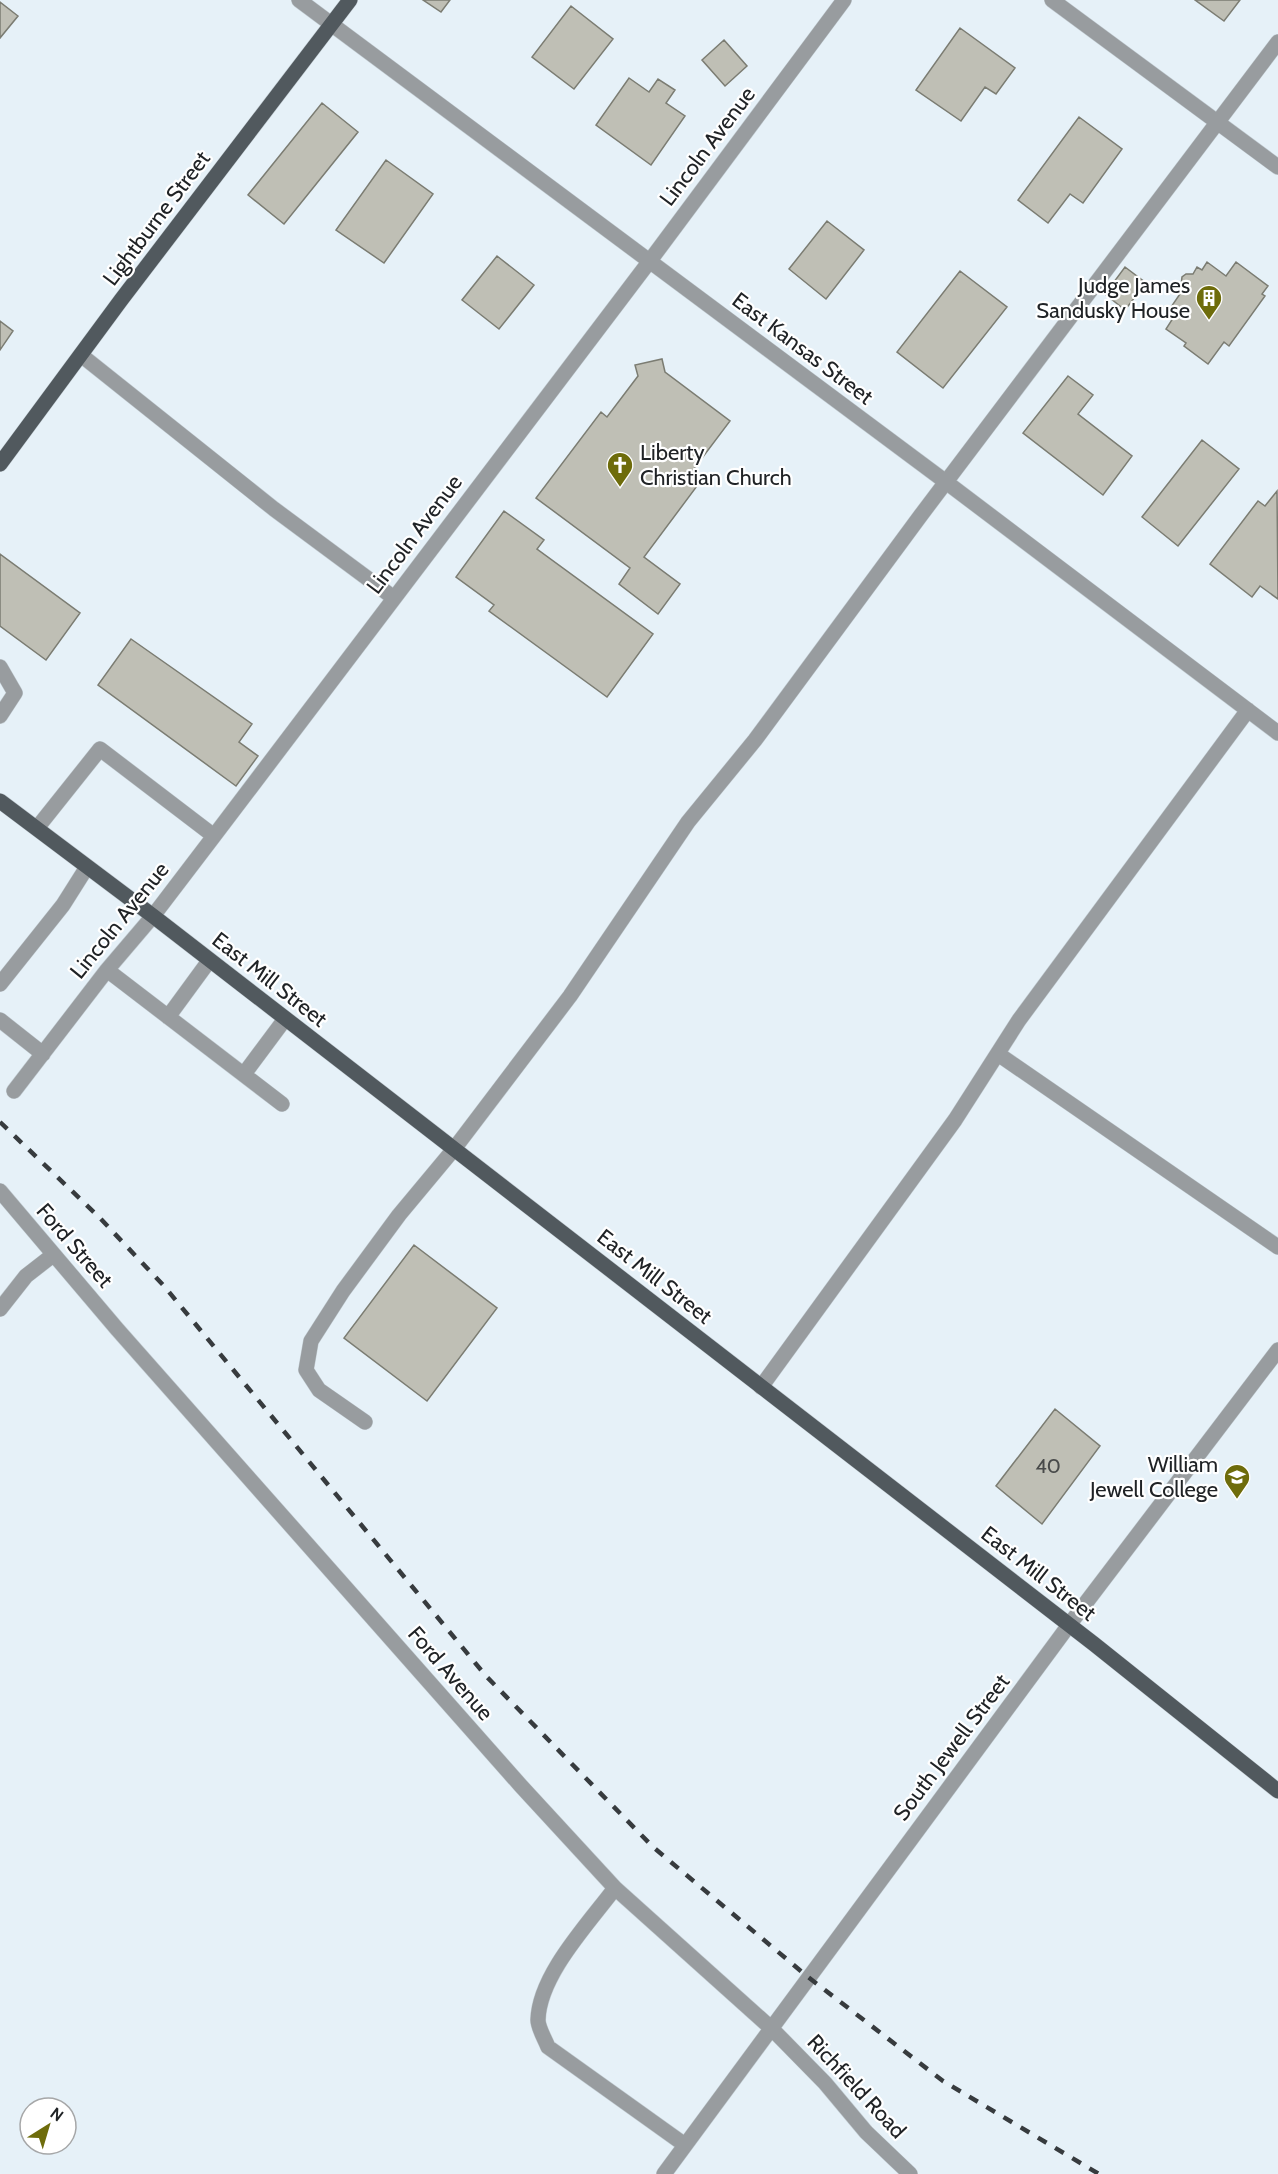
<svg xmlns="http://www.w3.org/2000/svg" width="1278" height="2174" font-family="Cabin,sans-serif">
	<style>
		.building { fill: #bfbfb5; stroke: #7b7c72; stroke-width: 1.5 }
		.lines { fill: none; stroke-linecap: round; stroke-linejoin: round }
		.minor-casing { stroke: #c2ccd2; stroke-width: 16 }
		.major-casing { stroke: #c2ccd2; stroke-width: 16 }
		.minor { stroke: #989c9f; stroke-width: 15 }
		.major { stroke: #51595e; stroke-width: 15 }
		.rail { stroke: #373b3e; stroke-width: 4.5; stroke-dasharray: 10 10; stroke-linecap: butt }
		.labels { text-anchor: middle; stroke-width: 4.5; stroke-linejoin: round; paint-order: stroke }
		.number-label { font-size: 20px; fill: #484a4a }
		.street-label { font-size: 22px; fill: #202326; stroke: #fff }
		.poi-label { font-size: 22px; fill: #202326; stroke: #fff; text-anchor: end }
	</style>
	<rect width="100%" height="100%" fill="#e6f1f8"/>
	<path class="building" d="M423,0H450L441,12Z
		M1195,0H1240L1224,21Z
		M0,2L18,16L0,38Z
		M571,6L613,39L574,89L532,57Z
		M960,28L1015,68L996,94L985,87L961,121L916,90Z
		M724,40L747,66L725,86L702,60Z
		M629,78L649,92L658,79L675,90L666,103L685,116L651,165L596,125Z
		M322,103L358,132L284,224L248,195Z
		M1079,117L1122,149L1083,203L1070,194L1048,223L1018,200Z
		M386,160L433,194L384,263L336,230Z
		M827,221L864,250L826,299L789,269Z
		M497,256L534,285L499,329L462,300Z
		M1207,262L1226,276L1236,262L1268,286L1262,294L1265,296L1229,346L1224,342L1208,364L1184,346L1186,343L1166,329L1177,312L1171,307L1180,294L1182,277L1186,274H1193L1197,267L1202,270Z
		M1125,267L1146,283L1125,310L1105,294Z
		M960,271L1007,307L943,388L897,352Z
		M0,321L13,331L0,350Z
		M662,359L665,372L730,421L693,470L703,478L644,557L680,584L658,614L619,584L630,568L536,498L601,412L607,417L638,376L635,365Z
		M1068,376L1093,395L1078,414L1132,456L1103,495L1023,433Z
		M1202,440L1239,469L1178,546L1142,517Z
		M1277,491L1278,599L1260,586L1252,597L1210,564L1258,501L1265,506Z
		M504,511L544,540L537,549L653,634L607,697L489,611L494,605L456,577Z
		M0,554L80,613L46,660L0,626Z
		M131,639L252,724L239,742L258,756L236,786L98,685Z
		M414,1245L497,1308L427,1401L344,1338Z
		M1055,1409L1100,1446L1042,1524L996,1486Z"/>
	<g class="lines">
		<g class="minor-casing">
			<path id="minor" d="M299,0L946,482L1278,733
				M1052,0L1278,167
				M81,355L274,509L394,598
				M0,667L15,693L0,716
				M37,828L100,749L214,836
				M107,970L282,1104
				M0,984L63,905L87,867
				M168,1017L209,961
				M0,1020L43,1054
				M998,1054L1278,1247
				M244,1074L285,1019
				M14,1091L107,970L153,916L214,836L649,262L844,0
				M0,1191L117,1329L521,1786L615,1888L771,2028L825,2083L866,2132L910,2174
				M0,1309L26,1276L53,1255
				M761,1387L955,1120L1019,1020L1248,710
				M365,1422L319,1390L306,1370L311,1341L343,1291L399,1215L454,1149L570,996L688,822L755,740L921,515L1278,42
				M615,1888C589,1923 539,1975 538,2020C538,2028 545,2039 548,2047L685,2145
				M664,2174L1069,1625L1278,1350"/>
		</g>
		<g class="major-casing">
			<path id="major" d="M0,464L121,300L350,0
				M0,801L153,916L1094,1644L1278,1791"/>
		</g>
		<use href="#minor" class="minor"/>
		<use href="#major" class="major"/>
		<path class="rail" d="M0,1122L99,1217L164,1286L486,1676L653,1847L808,1977L943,2081L1099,2174"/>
	</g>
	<defs>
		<g id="building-pin" transform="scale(1.35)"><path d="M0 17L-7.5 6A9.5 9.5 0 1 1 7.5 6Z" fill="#6e6c0b" stroke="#fff"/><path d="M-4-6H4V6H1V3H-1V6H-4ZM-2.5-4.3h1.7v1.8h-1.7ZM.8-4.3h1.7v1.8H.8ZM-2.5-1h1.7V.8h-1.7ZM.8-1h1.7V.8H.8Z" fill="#fff"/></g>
		<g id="church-pin" transform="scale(1.35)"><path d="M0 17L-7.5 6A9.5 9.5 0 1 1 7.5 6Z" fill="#6e6c0b" stroke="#fff"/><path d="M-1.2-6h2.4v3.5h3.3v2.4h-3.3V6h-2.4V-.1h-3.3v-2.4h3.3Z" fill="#fff"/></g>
		<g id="university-pin" transform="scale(1.35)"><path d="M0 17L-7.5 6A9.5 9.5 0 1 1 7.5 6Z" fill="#6e6c0b" stroke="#fff"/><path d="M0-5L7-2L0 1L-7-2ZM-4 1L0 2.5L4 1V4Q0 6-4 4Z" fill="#fff"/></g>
	</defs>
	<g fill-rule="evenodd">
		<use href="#building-pin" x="1209" y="298"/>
		<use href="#church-pin" x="620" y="465"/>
		<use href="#university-pin" x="1237" y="1477"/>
	</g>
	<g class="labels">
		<g class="number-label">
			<text x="1048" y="1473">40</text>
		</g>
		<g class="street-label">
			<text transform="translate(707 146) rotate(-53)" y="8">Lincoln Avenue</text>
			<text transform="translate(156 218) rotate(-53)" y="8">Lightburne Street</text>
			<text transform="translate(803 348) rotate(37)" y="8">East Kansas Street</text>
			<text transform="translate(414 534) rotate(-53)" y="8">Lincoln Avenue</text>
			<text transform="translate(119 920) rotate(-51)" y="8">Lincoln Avenue</text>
			<text transform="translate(270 979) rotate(38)" y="8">East Mill Street</text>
			<text transform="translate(75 1245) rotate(49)" y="8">Ford Street</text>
			<text transform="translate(655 1276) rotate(38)" y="8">East Mill Street</text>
			<text transform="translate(1039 1573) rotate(38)" y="8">East Mill Street</text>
			<text transform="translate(451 1673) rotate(49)" y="8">Ford Avenue</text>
			<text transform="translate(951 1747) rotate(-53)" y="8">South Jewell Street</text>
			<text transform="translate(857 2086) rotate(47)" y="8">Richfield Road</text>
		</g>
		<g class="poi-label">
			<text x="1190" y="293">Judge James<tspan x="1190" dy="25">Sandusky House</tspan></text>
			<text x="640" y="460" text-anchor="start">Liberty<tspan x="640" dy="25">Christian Church</tspan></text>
			<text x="1218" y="1472">William<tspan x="1218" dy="25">Jewell College</tspan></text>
		</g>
	</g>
	<g transform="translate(48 2126) rotate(37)"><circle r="28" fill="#ffffff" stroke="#a6a7a8" stroke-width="1.5"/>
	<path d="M0-4.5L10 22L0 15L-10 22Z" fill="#6e6c0b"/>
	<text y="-9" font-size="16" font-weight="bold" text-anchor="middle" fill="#202326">N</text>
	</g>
</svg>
